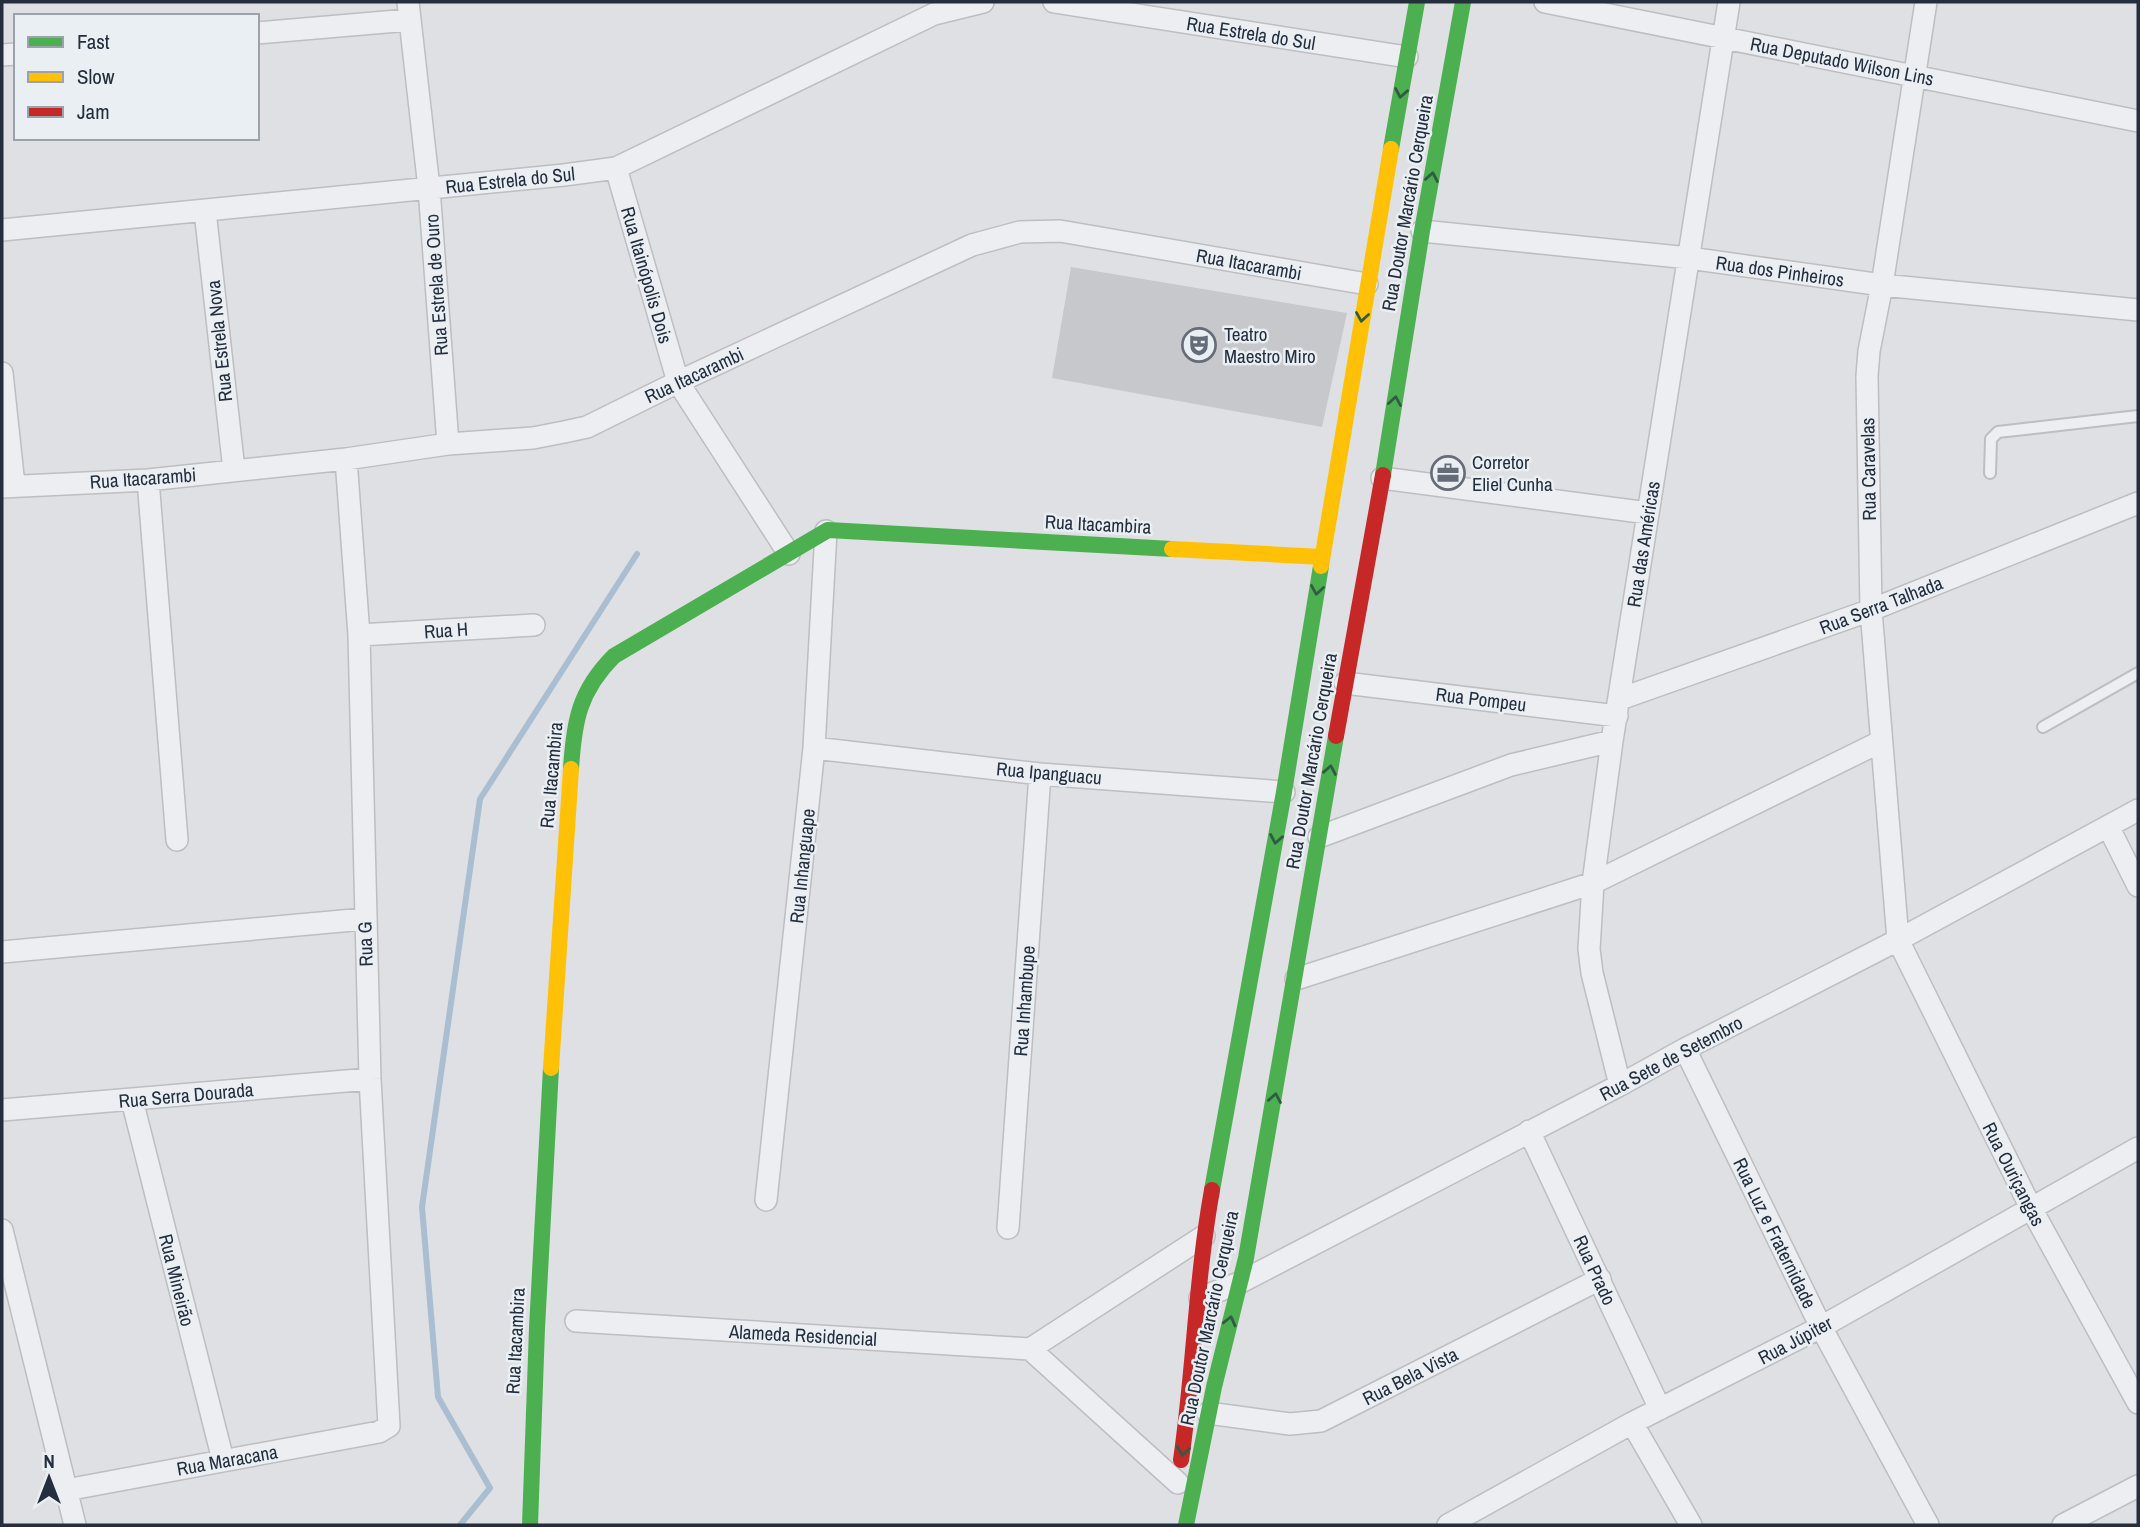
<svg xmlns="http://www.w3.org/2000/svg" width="2140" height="1527" font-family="'Archivo Narrow',sans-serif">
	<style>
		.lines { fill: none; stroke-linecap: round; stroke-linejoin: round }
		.stream { stroke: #aabed1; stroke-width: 6 }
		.building { fill: #c6c8cb }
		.lane-casing { stroke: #bcbec1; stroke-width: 14 }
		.street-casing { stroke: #bcbec1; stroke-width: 24 }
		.lane { stroke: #edeef1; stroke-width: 10 }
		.street { stroke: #edeef1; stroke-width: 21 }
		.fast { stroke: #4caf50; stroke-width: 16 }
		.slow { stroke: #ffc107; stroke-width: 16 }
		.jam { stroke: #c62828; stroke-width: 16 }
		.oneway { stroke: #325b44 }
		.labels { text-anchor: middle; stroke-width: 5; stroke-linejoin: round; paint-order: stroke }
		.street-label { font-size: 19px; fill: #242e3d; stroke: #eaeff4 }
		.poi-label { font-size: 19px; fill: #242e3d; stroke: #eaeff4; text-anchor: start }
	</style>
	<rect width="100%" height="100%" fill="#dee0e3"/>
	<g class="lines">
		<path class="stream" d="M460,1525L490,1488L438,1397L422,1207L480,799L637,554"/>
	</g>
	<path class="building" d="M1071,267L1347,313L1322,427L1052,378Z"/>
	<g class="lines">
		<g class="lane-casing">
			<path id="lane" d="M1990,473L1991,439L1998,432L2138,416
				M2043,727L2138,673"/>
		</g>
		<g class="street-casing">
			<path id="street" d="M408,2L429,188L448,444
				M1054,2L1407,57
				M1545,2L2138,121
				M1926,2L1882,285L1869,351L1867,376L1871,610L1898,940L2031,1208L2138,1403
				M257,33L409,20
				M2,55L16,54
				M616,168L678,382L789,554
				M205,211L234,470
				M2,230L564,175L616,168L934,14L983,2
				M1422,231L1689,258L1882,285L2138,310
				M2,373L14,485
				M1382,478L1648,513
				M148,480L177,840
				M2,487L148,480L346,459L448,444L533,438L564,432L587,427L678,382L972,245L1020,232L1060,231L1367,284
				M359,635L534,625
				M1345,683L1617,716
				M1620,699L1871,610L2138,503
				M814,748L1040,774L1284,792
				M2109,828L2138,886
				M1319,837L1511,765L1612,741
				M2,952L364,919
				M1296,979L1593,883L1880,742
				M1685,1049L1821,1327L1928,1525
				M1620,1085L1592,973L1589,949L1593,883L1612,741L1729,2
				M132,1100L223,1460
				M2,1110L370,1079
				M1529,1131L1660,1409
				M766,1200L814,748L826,531
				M1008,1228L1040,774
				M2,1230L75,1525
				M1200,1298L1239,1283L1620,1085L1685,1049L1898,940L2138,810
				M576,1321L1030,1349
				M1208,1413L1290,1424L1321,1421L1600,1279
				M1632,1423L1691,1525
				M1178,1483L1030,1349L1204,1236
				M66,1490L379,1432L389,1426L370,1079L359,635L346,459
				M1448,1525L1632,1423L1821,1327L2138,1148
				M2063,1525L2138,1486"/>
		</g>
		<use href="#lane" class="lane"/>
		<use href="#street" class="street"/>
		<path class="fast" d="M1391,149L1417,2
			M1383,475L1422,231L1463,2
			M571,769C574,721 579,691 614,656L828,530L1172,549
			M1212,1190L1284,792L1321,566
			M530,1525L537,1328L551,1068
			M1186,1525L1214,1387L1246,1258L1336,736"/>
		<path class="slow" d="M1172,549L1322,557
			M1321,566L1391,149
			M551,1068L571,769"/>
		<path class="jam" d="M1336,736L1383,475
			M1181,1460C1194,1370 1196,1279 1212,1190"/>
	</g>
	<defs><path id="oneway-chevron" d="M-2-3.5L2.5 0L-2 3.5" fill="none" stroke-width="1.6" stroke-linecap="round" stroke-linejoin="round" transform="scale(1.75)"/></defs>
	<g class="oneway">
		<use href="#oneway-chevron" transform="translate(1401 93) rotate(100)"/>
		<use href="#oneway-chevron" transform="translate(1432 177) rotate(-80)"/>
		<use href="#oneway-chevron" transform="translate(1362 317) rotate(99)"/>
		<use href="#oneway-chevron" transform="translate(1395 401) rotate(-81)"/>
		<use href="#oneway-chevron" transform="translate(1317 590) rotate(99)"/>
		<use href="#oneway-chevron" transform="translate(1330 770) rotate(-80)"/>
		<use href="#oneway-chevron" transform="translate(1276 839) rotate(100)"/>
		<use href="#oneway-chevron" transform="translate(1275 1098) rotate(-80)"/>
		<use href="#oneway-chevron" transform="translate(1230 1321) rotate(-76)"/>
		<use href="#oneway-chevron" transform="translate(1183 1451) rotate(98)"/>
	</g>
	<defs>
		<g id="theatre-ring" transform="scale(1.75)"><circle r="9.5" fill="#eaeff4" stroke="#656c77" stroke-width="1.5"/><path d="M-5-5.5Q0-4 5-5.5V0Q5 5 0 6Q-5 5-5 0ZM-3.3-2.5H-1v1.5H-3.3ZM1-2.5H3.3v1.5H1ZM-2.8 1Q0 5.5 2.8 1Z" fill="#656c77"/></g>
		<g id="office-ring" transform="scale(1.75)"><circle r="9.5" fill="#eaeff4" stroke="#656c77" stroke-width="1.5"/><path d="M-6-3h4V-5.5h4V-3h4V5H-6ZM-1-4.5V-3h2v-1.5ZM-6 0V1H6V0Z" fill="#656c77"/></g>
	</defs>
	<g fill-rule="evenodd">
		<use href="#theatre-ring" x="1199" y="345"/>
		<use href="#office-ring" x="1448" y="473"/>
	</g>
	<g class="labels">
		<g class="street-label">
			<text transform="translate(1251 33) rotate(9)" y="7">Rua Estrela do Sul</text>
			<text transform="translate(1842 61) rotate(11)" y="7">Rua Deputado Wilson Lins</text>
			<text transform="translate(510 180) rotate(-6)" y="7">Rua Estrela do Sul</text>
			<text transform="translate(1407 203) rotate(-80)" y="7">Rua Doutor Marcário Cerqueira</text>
			<text transform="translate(1249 264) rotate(10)" y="7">Rua Itacarambi</text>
			<text transform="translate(1780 271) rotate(8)" y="7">Rua dos Pinheiros</text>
			<text transform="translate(647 275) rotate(74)" y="7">Rua Itainópolis Dois</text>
			<text transform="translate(436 285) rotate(-94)" y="7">Rua Estrela de Ouro</text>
			<text transform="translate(219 341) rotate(-96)" y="7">Rua Estrela Nova</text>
			<text transform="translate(694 375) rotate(-25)" y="7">Rua Itacarambi</text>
			<text transform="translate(1868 469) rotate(-91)" y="7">Rua Caravelas</text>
			<text transform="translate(143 478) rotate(-4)" y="7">Rua Itacarambi</text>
			<text transform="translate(1098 524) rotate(3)" y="7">Rua Itacambira</text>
			<text transform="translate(1643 544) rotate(-81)" y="7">Rua das Américas</text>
			<text transform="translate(1881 605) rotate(-21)" y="7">Rua Serra Talhada</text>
			<text transform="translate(446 630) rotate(-4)" y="7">Rua H</text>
			<text transform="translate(1481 699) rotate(7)" y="7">Rua Pompeu</text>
			<text transform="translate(1311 761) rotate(-80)" y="7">Rua Doutor Marcário Cerqueira</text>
			<text transform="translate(1049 773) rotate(5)" y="7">Rua Ipanguacu</text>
			<text transform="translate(551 775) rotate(-85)" y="7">Rua Itacambira</text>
			<text transform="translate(802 866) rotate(-84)" y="7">Rua Inhanguape</text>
			<text transform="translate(365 944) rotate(-92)" y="7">Rua G</text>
			<text transform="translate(1024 1001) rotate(-86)" y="7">Rua Inhambupe</text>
			<text transform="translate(1671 1058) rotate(-28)" y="7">Rua Sete de Setembro</text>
			<text transform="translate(186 1095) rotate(-5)" y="7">Rua Serra Dourada</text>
			<text transform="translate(2014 1174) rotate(63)" y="7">Rua Ouriçangas</text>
			<text transform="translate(1775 1233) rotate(64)" y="7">Rua Luz e Fraternidade</text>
			<text transform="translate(1595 1270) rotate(65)" y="7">Rua Prado</text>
			<text transform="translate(177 1280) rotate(76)" y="7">Rua Mineirão</text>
			<text transform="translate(1209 1318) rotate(-78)" y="7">Rua Doutor Marcário Cerqueira</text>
			<text transform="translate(803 1335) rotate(3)" y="7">Alameda Residencial</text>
			<text transform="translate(1795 1340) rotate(-28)" y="7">Rua Júpiter</text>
			<text transform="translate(515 1341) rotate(-87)" y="7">Rua Itacambira</text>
			<text transform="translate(1410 1376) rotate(-27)" y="7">Rua Bela Vista</text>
			<text transform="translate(227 1460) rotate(-10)" y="7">Rua Maracana</text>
		</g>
		<g class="poi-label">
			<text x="1224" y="341">Teatro<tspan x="1224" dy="22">Maestro Miro</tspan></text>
			<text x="1472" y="469">Corretor<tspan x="1472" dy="22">Eliel Cunha</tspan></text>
		</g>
	</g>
	<rect width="2140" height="1527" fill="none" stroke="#242e3d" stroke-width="7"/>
	<rect x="14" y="14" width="245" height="126" fill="#eaeff4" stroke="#9ba2ab" stroke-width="2"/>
	<rect x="28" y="37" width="35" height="10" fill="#4caf50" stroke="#9ba2ab" stroke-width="2"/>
	<text x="77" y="49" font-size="21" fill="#242e3d">Fast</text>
	<rect x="28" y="72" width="35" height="10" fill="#ffc107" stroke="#9ba2ab" stroke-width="2"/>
	<text x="77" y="84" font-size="21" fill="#242e3d">Slow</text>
	<rect x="28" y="107" width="35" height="10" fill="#c62828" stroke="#9ba2ab" stroke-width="2"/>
	<text x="77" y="119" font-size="21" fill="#242e3d">Jam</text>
	<g transform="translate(49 1478)" stroke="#eaeff4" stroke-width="5" paint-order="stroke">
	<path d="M0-5L12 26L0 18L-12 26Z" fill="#242e3d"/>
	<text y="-10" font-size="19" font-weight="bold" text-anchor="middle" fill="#242e3d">N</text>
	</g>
</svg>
